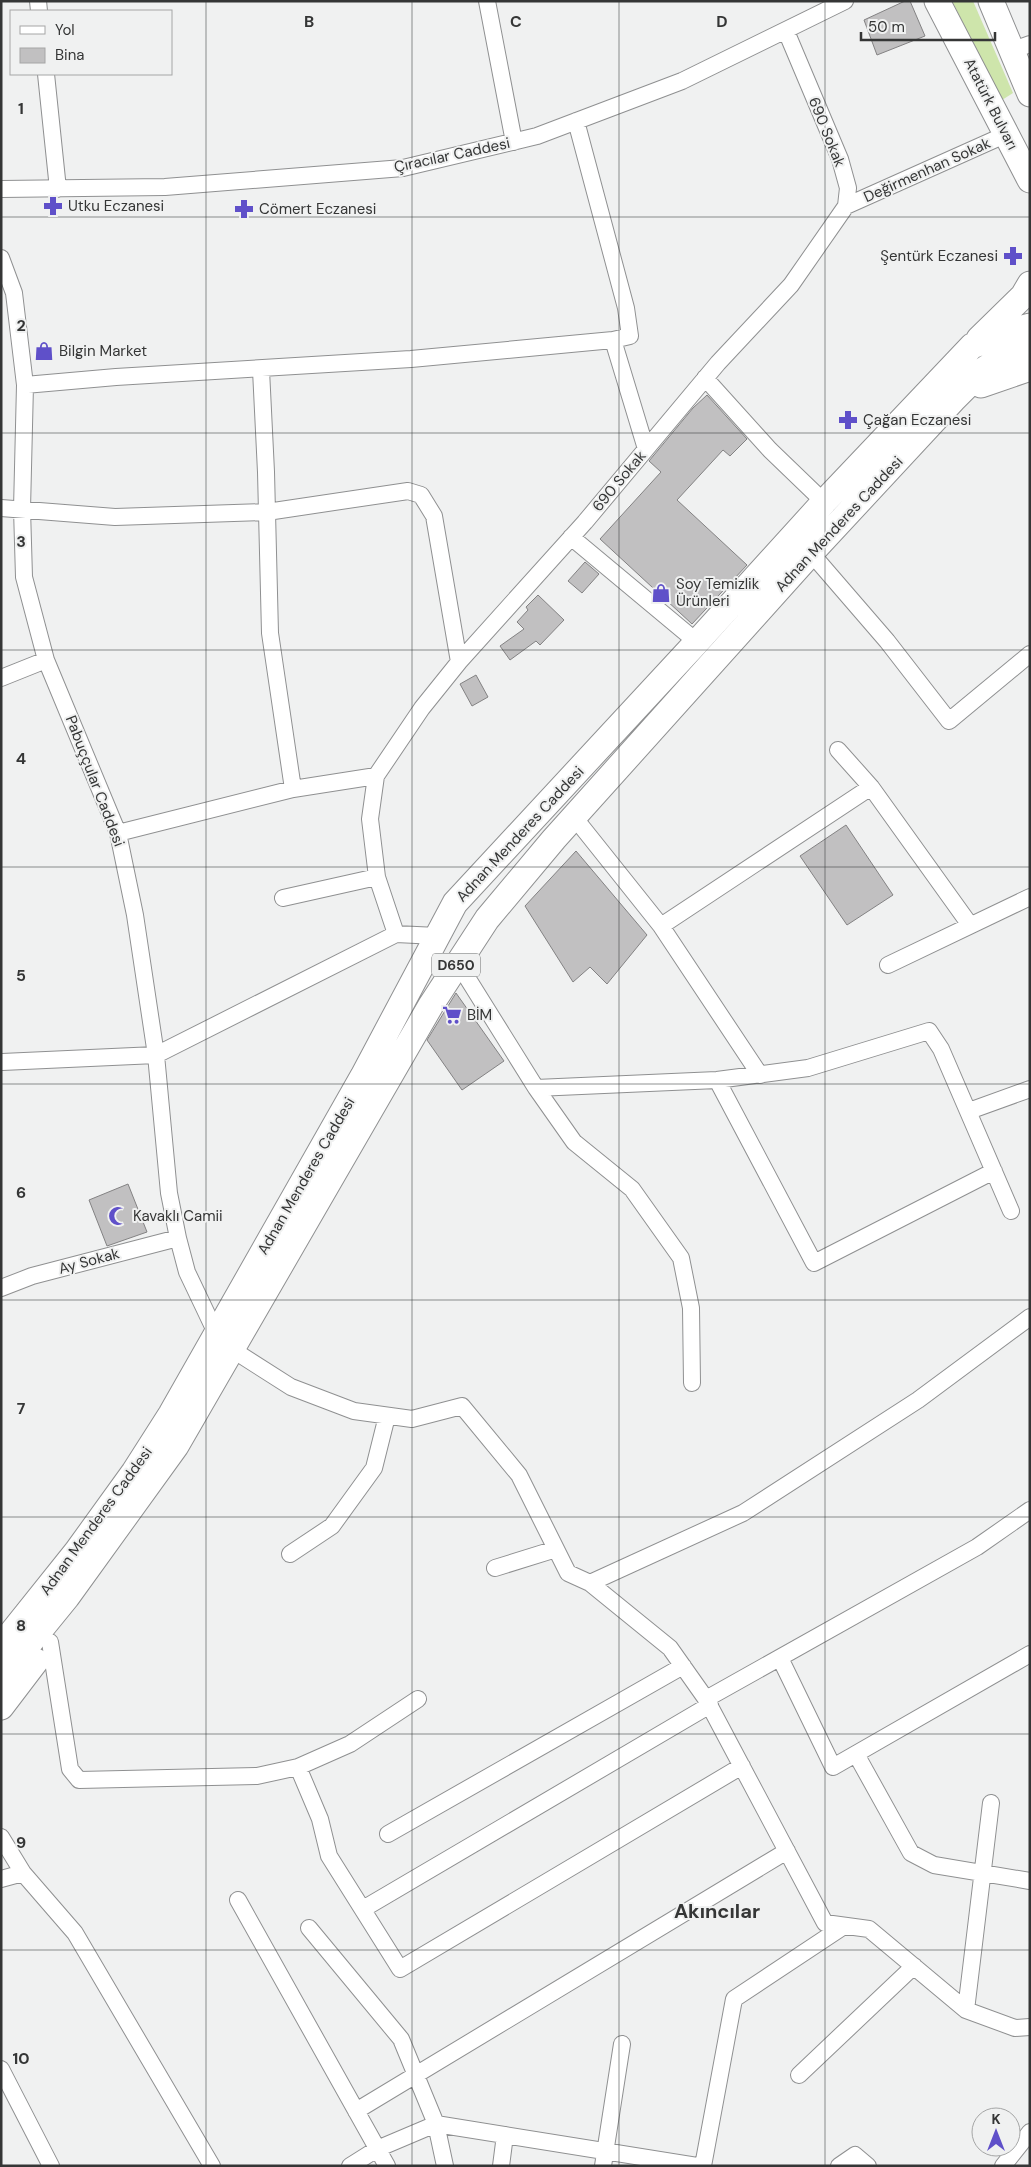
<svg xmlns="http://www.w3.org/2000/svg" width="1031" height="2167" font-family="'DM Sans',sans-serif">
	<style>
		.green { fill: #cee5ab }
		.building { fill: #c1c0c1; stroke: #838283 }
		.lines { fill: none; stroke-linecap: round; stroke-linejoin: round }
		.minor-casing { stroke: #8f9091; stroke-width: 18 }
		.primary-casing { stroke: #8f9091; stroke-width: 27 }
		.minor { stroke: #fff; stroke-width: 16 }
		.primary { stroke: #fff; stroke-width: 25 }
		.grid { fill: none; stroke: #353636; stroke-width: 1; stroke-opacity: 0.55 }
		.labels { text-anchor: middle; stroke-width: 4; stroke-linejoin: round; paint-order: stroke }
		.shield { fill: #f0f1f1; stroke: #6d6e6e; stroke-width: 1 }
		.shield-label { font-size: 14px; font-weight: bold; fill: #353636 }
		.street-label { font-size: 15px; fill: #353636; stroke: #f0f1f1 }
		.poi-label { font-size: 15px; fill: #353636; stroke: #f0f1f1; text-anchor: start }
		.district-label { font-size: 20px; font-weight: bold; fill: #353636; stroke: #f0f1f1 }
		.grid-label { font-size: 16px; text-anchor: middle; font-weight: bold; fill: #353636; stroke: #f0f1f1; stroke-width: 4; stroke-linejoin: round; paint-order: stroke }
	</style>
	<rect width="100%" height="100%" fill="#f0f1f1"/>
	<path class="green" d="M952,1H973L1013,93L1002,100Z"/>
	<path class="building" d="M905,1H910L925,36L877,55L864,20Z
		M707,395L747,439L730,456L723,450L677,500L747,565L692,624L600,539L661,472L649,461L693,408Z
		M585,562L599,574L582,593L568,581Z
		M538,595L564,620L540,645L536,641L510,660L500,646L524,629L517,622L528,610L526,607Z
		M476,675L488,697L472,706L460,684Z
		M846,825L893,895L847,925L800,856Z
		M576,851L647,935L607,984L590,967L573,982L525,906Z
		M456,993L504,1061L462,1090L427,1040Z
		M128,1184L147,1232L107,1246L89,1200Z"/>
	<g class="lines">
		<g class="minor-casing">
			<path id="minor" d="M38,1L39,11
				M487,1L514,142
				M1013,50L1030,44
				M46,74L58,189
				M1,189L165,187L403,168L537,136L682,81L845,1
				M846,206L1007,134
				M1,258L14,293L25,385L22,509L24,577L46,660L118,833L135,915L156,1055L169,1193L178,1238L187,1272L216,1333
				M613,340L646,449
				M261,370L266,472L270,633L293,789
				M705,378L770,450L824,502
				M25,385L116,377L411,359L613,340L630,336L626,308L576,121
				M1,508L115,517L267,512L408,491L421,495L434,516L459,662
				M571,537L697,642
				M811,553L887,641L949,721L1030,654
				M1,678L46,660
				M838,750L871,787L970,925
				M574,817L661,926L760,1075
				M118,833L293,789L376,776
				M283,898L377,877
				M661,926L871,787
				M396,934L377,877L370,819L376,776L422,708L459,662L585,522L718,363L791,285L846,206L848,188L840,159L786,31
				M458,963L536,1088L574,1142L632,1189L681,1258L691,1308L692,1383
				M888,965L1030,897
				M2,1062L156,1055L396,934L437,936
				M717,1080L814,1263L994,1171
				M536,1088L717,1080L808,1068L929,1031L941,1049L1011,1211
				M969,1111L1030,1089
				M1,1288L32,1276L178,1238
				M233,1350L291,1387L354,1411L412,1419L462,1406L519,1475L568,1573L590,1583L670,1648L706,1699L825,1923L869,1929L966,2010L1015,2028L1030,2027
				M290,1554L332,1526L374,1468L387,1416
				M495,1568L556,1549
				M590,1583L743,1513L918,1400L1030,1317
				M50,1642L70,1769L79,1780L257,1776L298,1767L350,1744L418,1699
				M780,1658L833,1767L1030,1654
				M706,1699L977,1547L1030,1510
				M856,1754L911,1853L934,1865L1030,1881
				M298,1767L320,1819L329,1856L400,1969L742,1766
				M388,1834L683,1666
				M1,1837L23,1873L75,1933L212,2166
				M1,1879L23,1873
				M238,1900L387,2166
				M363,1909L710,1705
				M309,1928L401,2039L436,2124L445,2166
				M966,2010L991,1803
				M1,2069L51,2166
				M799,2075L914,1966
				M356,2111L787,1851
				M350,2166L377,2149L436,2124L697,2166
				M501,2166L505,2135
				M603,2166L622,2044
				M703,2166L734,1999L844,1926
				M839,2166L855,2155L868,2166
				M1003,2166L1030,2132"/>
		</g>
		<g class="primary-casing">
			<path id="primary" d="M937,1L1030,180
				M991,1L1030,94
				M979,339L1023,296L1030,284
				M981,385L1030,368
				M1,1646L77,1551L134,1472L171,1414L363,1076L455,903L697,642L824,502L972,346L1008,332L1030,326
				M1,1678L67,1597L176,1446L431,1005L487,919L554,839L811,553L953,400L983,370L997,361L1030,350
				M1,1707L36,1661"/>
		</g>
		<use href="#minor" class="minor"/>
		<use href="#primary" class="primary"/>
	</g>
	<path class="grid" d="M206,1V2166M412,1V2166M619,1V2166M825,1V2166M1,217H1030M1,433H1030M1,650H1030M1,867H1030M1,1084H1030M1,1300H1030M1,1517H1030M1,1734H1030M1,1950H1030"/>
	<defs>
		<g id="pharmacy-bare" transform="scale(1.5)"><path d="M-2-6h4v4h4v4h-4v4h-4v-4h-4v-4h4Z" fill="#5f50c9" stroke="#f0f1f1" stroke-width="2.5" paint-order="stroke"/></g>
		<g id="shop-bare" transform="scale(1.5)"><path d="M-5-2.5h2.3a2.7 3.5 0 0 1 5.4 0H5L5.5 6h-11ZM-1.5-2.5h3a1.5 2.3 0 0 0-3 0Z" fill="#5f50c9" stroke="#f0f1f1" stroke-width="2.5" paint-order="stroke"/></g>
		<g id="supermarket-bare" transform="scale(1.5)"><path d="M-6-5.5h2.5l.6 2H6L4.5 2H-2.5L-4.4-4H-6ZM-1.5 3.2a1.3 1.3 0 1 0 .1 0ZM3 3.2a1.3 1.3 0 1 0 .1 0Z" fill="#5f50c9" stroke="#f0f1f1" stroke-width="2.5" paint-order="stroke"/></g>
		<g id="mosque-bare" transform="scale(1.5)"><path d="M3.5-4.9A6 6 0 1 0 3.5 4.9A5 5 0 1 1 3.5-4.9Z" fill="#5f50c9" stroke="#f0f1f1" stroke-width="2.5" paint-order="stroke"/></g>
	</defs>
	<g fill-rule="evenodd">
		<use href="#pharmacy-bare" x="53" y="206"/>
		<use href="#pharmacy-bare" x="244" y="209"/>
		<use href="#pharmacy-bare" x="1013" y="256"/>
		<use href="#shop-bare" x="44" y="351"/>
		<use href="#pharmacy-bare" x="848" y="420"/>
		<use href="#shop-bare" x="661" y="593"/>
		<use href="#supermarket-bare" x="452" y="1015"/>
		<use href="#mosque-bare" x="118" y="1216"/>
	</g>
	<g class="labels">
		<rect class="shield" x="432" y="953.5" width="48" height="23" rx="4"/>
		<g class="shield-label">
			<text x="456" y="970">D650</text>
		</g>
		<g class="street-label">
			<text transform="translate(991 104) rotate(63)" y="5">Atatürk Bulvarı</text>
			<text transform="translate(827 132) rotate(68)" y="5">690 Sokak</text>
			<text transform="translate(452 155) rotate(-12)" y="5">Çıracılar Caddesi</text>
			<text transform="translate(927 170) rotate(-24)" y="5">Değirmenhan Sokak</text>
			<text transform="translate(619 481) rotate(-50)" y="5">690 Sokak</text>
			<text transform="translate(839 524) rotate(-47)" y="5">Adnan Menderes Caddesi</text>
			<text transform="translate(95 781) rotate(69)" y="5">Pabuççular Caddesi</text>
			<text transform="translate(520 834) rotate(-47)" y="5">Adnan Menderes Caddesi</text>
			<text transform="translate(306 1176) rotate(-60)" y="5">Adnan Menderes Caddesi</text>
			<text transform="translate(89 1261) rotate(-15)" y="5">Ay Sokak</text>
			<text transform="translate(96 1521) rotate(-54)" y="5">Adnan Menderes Caddesi</text>
		</g>
		<g class="poi-label">
			<text x="68" y="211">Utku Eczanesi</text>
			<text x="259" y="214">Cömert Eczanesi</text>
			<text x="998" y="261" text-anchor="end">Şentürk Eczanesi</text>
			<text x="59" y="356">Bilgin Market</text>
			<text x="863" y="425">Çağan Eczanesi</text>
			<text x="676" y="589">Soy Temizlik<tspan x="676" dy="17">Ürünleri</tspan></text>
			<text x="467" y="1020">BİM</text>
			<text x="133" y="1221">Kavaklı Camii</text>
		</g>
		<g class="district-label">
			<text x="717" y="1918">Akıncılar</text>
		</g>
	</g>
	<g class="grid-label">
		<text x="309" y="27">B</text>
		<text x="516" y="27">C</text>
		<text x="722" y="27">D</text>
		<text x="21" y="114">1</text>
		<text x="21" y="331">2</text>
		<text x="21" y="547">3</text>
		<text x="21" y="764">4</text>
		<text x="21" y="981">5</text>
		<text x="21" y="1198">6</text>
		<text x="21" y="1414">7</text>
		<text x="21" y="1631">8</text>
		<text x="21" y="1848">9</text>
		<text x="21" y="2064">10</text>
	</g>
	<rect width="1031" height="2167" fill="none" stroke="#353636" stroke-width="5"/>
	<rect x="10" y="10" width="162" height="65" fill="#f0f1f1" stroke="#a5a6a6"/>
	<rect x="20" y="26" width="25" height="8" fill="#ffffff" stroke="#a5a6a6"/>
	<text x="55" y="35" font-size="15" fill="#353636">Yol</text>
	<rect x="20" y="48" width="25" height="15" fill="#c1c0c1" stroke="#a5a6a6"/>
	<text x="55" y="60" font-size="15" fill="#353636">Bina</text>
	<g transform="translate(996 2132)"><circle r="24" fill="#f0f1f1" stroke="#a5a6a6"/>
	<path d="M0-4L9 19L0 12L-9 19Z" fill="#5f50c9"/>
	<text y="-8" font-size="14" font-weight="bold" text-anchor="middle" fill="#353636">K</text>
	</g>
	<path d="M861 32v8h134v-8" fill="none" stroke="#353636" stroke-width="2.5"/>
	<text x="868" y="32" font-size="15" fill="#353636" stroke="#f0f1f1" stroke-width="4" paint-order="stroke">50 m</text>
</svg>
